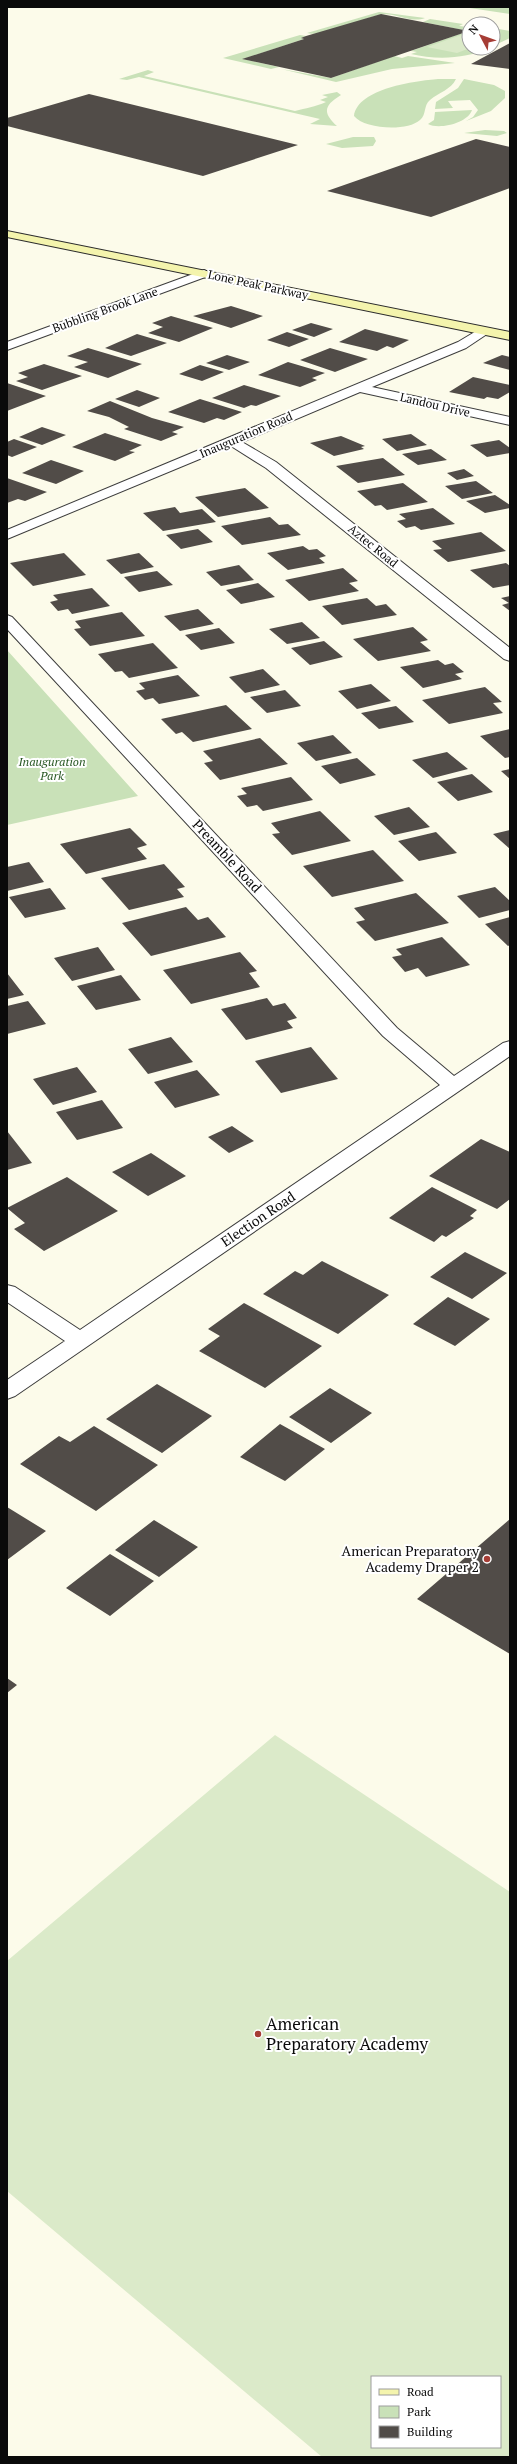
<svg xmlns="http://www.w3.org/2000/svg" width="517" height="2464" font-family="'PT Serif',serif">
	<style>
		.green { fill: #c9e1b8 }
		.pitch { fill: #dbeac9; fill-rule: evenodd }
		.building { fill: #514c48 }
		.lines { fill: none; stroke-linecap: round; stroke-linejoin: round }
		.minor-casing { stroke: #3d3d3d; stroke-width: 2 }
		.secondary-casing { stroke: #2c2c2c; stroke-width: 2 }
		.minor { fill: #fff; fill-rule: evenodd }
		.secondary { fill: #f4f4ad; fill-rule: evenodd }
		.poi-dot { fill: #a63d35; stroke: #fff; stroke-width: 1.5 }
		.labels { text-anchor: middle; stroke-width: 4; stroke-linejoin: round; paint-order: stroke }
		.far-street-label { font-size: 12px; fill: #0a0a0a; stroke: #fff }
		.far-park-label { font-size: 12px; font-style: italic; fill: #295824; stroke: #fff }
		.street-label { font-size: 14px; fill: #0a0a0a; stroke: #fff }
		.poi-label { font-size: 14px; fill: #0a0a0a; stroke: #fff; text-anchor: end }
		.near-poi-label { font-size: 17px; fill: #0a0a0a; stroke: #fff; text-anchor: start }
	</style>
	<rect width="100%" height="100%" fill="#fcfbea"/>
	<path class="green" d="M463,7H510V14Z
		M379,12L425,18C410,24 394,11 379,15C357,20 330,38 307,33Z
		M430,19L463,24L459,26L469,27V48H489C466,59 436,60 411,54L417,52L411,51L468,31L423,22Z
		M493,28L510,31V38L493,46Z
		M300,35L306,36L302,38L304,39L243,59L279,67L271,69L223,58Z
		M394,56L402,58L408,56L455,63L392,69L336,82L281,69L331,78Z
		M148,70L154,72L144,76L295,111C306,108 315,107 326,102L320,100L328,97L322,95L337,92L341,95C323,106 323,113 337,126L310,124L320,119L139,77L127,80L119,79Z
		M438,79H456C451,90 439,92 430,100C423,106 427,114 420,120C407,132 364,129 354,116C358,88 416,81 438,79Z
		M464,79L494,85L505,91V98L491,111L466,121L473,117L478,110L470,100L448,101L453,108L435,109L436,102L458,88Z
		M472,110C468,123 439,130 428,124L434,120L435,112Z
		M485,130L504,131L507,133L497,136L464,133Z
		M353,137H374L376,141L373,146L342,148L326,144Z
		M7,650L138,796L7,825Z"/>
	<path class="pitch" d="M464,34L469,35L470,48L457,53L427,47Z
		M275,1735L510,1892V2457H322L7,2191V1961ZM372,2377H500V2447H372Z"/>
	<path class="building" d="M381,14L469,31L331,78L242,59L304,39L301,38L306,36Z
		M510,43V69L471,64Z
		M89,94L298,145L203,176L7,126V118Z
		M476,139L510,147V188L431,217L327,191Z
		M231,306L263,316L231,328L193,316Z
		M171,316L213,328L179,342L148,333L163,327L152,323Z
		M311,323L333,329L314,337L292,330Z
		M365,329L409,340L393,348L387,346L377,351L339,342Z
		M287,332L309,339L289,347L267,340Z
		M137,334L167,343L131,356L105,348Z
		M88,348L142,364L108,378L74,367L88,362L67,356Z
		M330,348L368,359L335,372L300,360Z
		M227,355L250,362L229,370L206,363Z
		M502,355L510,357V370L483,363Z
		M288,362L325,373L312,378L317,380L300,387L258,375Z
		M44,364L82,376L42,390L16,381L28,377L18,373Z
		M200,365L224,372L202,381L179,374Z
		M473,377L510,385V392L498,399L487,397L484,399L449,392Z
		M7,383L46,396L7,411Z
		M244,385L281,396L256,406L251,405L244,408L212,398Z
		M137,390L160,398L139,407L115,399Z
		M200,399L242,412L224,420L217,418L204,423L168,412Z
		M110,401L152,418L184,427L172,432L178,434L161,441L124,429L129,427L109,417L87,411Z
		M42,427L66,435L42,445L19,437Z
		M105,433L142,445L129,451L135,452L115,461L72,447Z
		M411,434L427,445L397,451L382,439Z
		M341,436L365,446L361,447L364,449L334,456L310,443Z
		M14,439L37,447L12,457L7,455V442Z
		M499,440L510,448V453L487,457L470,445Z
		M431,449L447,460L418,465L402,454Z
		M383,458L405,475L358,483L336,466Z
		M51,460L84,471L56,484L22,473Z
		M464,469L474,476L457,480L447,473Z
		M7,478L47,492L25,501L18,499L7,503Z
		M476,481L493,493L462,499L445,486Z
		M403,483L428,502L387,510L381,505L375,506L357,491Z
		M245,488L269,508L218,517L195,497Z
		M495,495L510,505V508L485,513L466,501Z
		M175,507L180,513L202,509L216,522L163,531L143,513Z
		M433,508L455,524L421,530L415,526L406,528L397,521L406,519L399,514Z
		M270,517L279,525L288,524L301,535L242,545L221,526Z
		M198,529L213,542L181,549L166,535Z
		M481,532L506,551L448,562L433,550L442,549L432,541Z
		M303,546L309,550L317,549L326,556L319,558L325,563L288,570L267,553Z
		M64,553L86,575L33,586L10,563Z
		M139,553L154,567L121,574L106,560Z
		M506,563L510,566V585L493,588L470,570Z
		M239,565L254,580L221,586L206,572Z
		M343,568L358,581L349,583L359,591L309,601L285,580Z
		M157,571L173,585L139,592L124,577Z
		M258,583L275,597L241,604L226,590Z
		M92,588L110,606L72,614L68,609L58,611L50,602L58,600L53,595Z
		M510,596V611L502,605L509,603L501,598Z
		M367,598L376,606L386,604L397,615L342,625L322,606Z
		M198,609L214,624L180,631L164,616Z
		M122,612L145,636L90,646L74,629L81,628L75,621Z
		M302,622L320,638L287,644L269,629Z
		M413,627L428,640L420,642L431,651L378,661L353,639Z
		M219,628L235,643L201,650L185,635Z
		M324,641L343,657L310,665L291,648Z
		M153,643L178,668L129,678L122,671L115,672L98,654Z
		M438,660L445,665L453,663L464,672L455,674L462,679L423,688L400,667Z
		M263,669L280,685L245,693L229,677Z
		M178,675L200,696L159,704L153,698L145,700L136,691L145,689L139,683Z
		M371,684L391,701L357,709L338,691Z
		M485,687L502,702L493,703L503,713L449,724L422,700Z
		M285,690L301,706L267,713L250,697Z
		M226,705L252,729L193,742L182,732L176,734L161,719Z
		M396,706L414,722L379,729L361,713Z
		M510,729V757L505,758L480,736Z
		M333,735L352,753L316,761L297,743Z
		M260,738L288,764L220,780L204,763L213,761L203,751Z
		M447,752L468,769L433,778L412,760Z
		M357,758L376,775L340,784L321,766Z
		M510,769V779L501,771Z
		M472,774L493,792L458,801L437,782Z
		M291,777L313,800L263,811L257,805L247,807L237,796L247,794L241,788Z
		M409,807L430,827L394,835L374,816Z
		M320,811L351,841L292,855L272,834L280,833L271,823Z
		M130,828L147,845L137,848L147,859L86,874L60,844Z
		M510,830V849L493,834Z
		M436,832L457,853L419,861L398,841Z
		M373,850L404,881L332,897L303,866Z
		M29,862L44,882L7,891V867Z
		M164,864L185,887L177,889L184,897L129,910L101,878Z
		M495,887L510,901V910L479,918L457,896Z
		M50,888L66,909L25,918L9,897Z
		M416,893L449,923L375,941L356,922L365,920L354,908Z
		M186,907L198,920L208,917L226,937L151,956L122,923Z
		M510,917V945L508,946L485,924Z
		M442,937L470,965L426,977L418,968L405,972L392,957L402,955L396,949Z
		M98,947L115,970L72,981L54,958Z
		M240,952L257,971L249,973L260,987L191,1004L163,970Z
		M7,973L24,995L7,999Z
		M121,975L141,1000L96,1010L77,986Z
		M267,998L273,1006L285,1003L297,1018L287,1021L293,1028L246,1040L221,1009Z
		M28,1001L46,1024L7,1034V1006Z
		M171,1037L193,1062L148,1074L128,1049Z
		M311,1047L338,1079L281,1093L255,1061Z
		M77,1067L97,1092L53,1105L33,1079Z
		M197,1070L220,1095L175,1108L154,1082Z
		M102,1100L123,1128L77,1140L56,1112Z
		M232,1126L254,1141L229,1153L208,1137Z
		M7,1131L32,1163L7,1170Z
		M481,1139L510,1152V1199L497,1209L429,1176Z
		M151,1153L186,1176L148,1196L112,1172Z
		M67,1177L118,1211L44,1251L14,1229L25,1223L7,1208Z
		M432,1187L477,1210L470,1216L474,1218L446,1237L442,1235L434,1242L389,1218Z
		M465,1252L507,1273L472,1299L430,1277Z
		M322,1261L389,1295L338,1334L263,1294L295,1271L303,1275Z
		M448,1297L490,1319L455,1346L413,1324Z
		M244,1303L322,1346L265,1388L199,1351L220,1336L208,1329Z
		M157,1384L212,1416L162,1453L106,1419Z
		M330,1388L372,1413L331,1443L289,1417Z
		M280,1424L325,1449L285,1481L240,1457Z
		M94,1426L158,1465L96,1511L20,1464L59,1436L70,1442Z
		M7,1507L46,1531L7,1560Z
		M510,1519V1654L417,1599Z
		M154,1520L198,1547L159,1577L115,1550Z
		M110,1554L154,1581L110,1616L66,1588Z
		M7,1678L17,1685L7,1693Z"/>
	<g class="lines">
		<g class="minor-casing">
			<path id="minor" d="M204,270L208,272V276L7,350V342Z
				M483,327L489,331L487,334L466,348L372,387L510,417V425L360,392L242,442L276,462L510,648V661L504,659L266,468L231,446L7,539V530L458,342Z
				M7,615L12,617L397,1028L454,1076L503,1043L510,1041V1056L15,1396L7,1399V1380L65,1341L7,1302V1285L15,1287L80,1330L440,1085L383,1036L7,629Z"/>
		</g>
		<g class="secondary-casing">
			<path id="secondary" d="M7,231L510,332V340L7,237Z"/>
		</g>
		<use href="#minor" class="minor"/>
		<use href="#secondary" class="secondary"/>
	</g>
	<g class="poi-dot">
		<circle cx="487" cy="1559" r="4"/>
		<circle cx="258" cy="2034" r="4"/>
	</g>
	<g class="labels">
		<g class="far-street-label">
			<text transform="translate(258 285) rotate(12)" y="4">Lone Peak Parkway</text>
			<text transform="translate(105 310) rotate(-20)" y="4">Bubbling Brook Lane</text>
			<text transform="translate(435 405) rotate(13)" y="4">Landou Drive</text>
			<text transform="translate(246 435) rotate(-23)" y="4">Inauguration Road</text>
			<text transform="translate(373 546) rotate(39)" y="4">Aztec Road</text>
		</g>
		<g class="far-park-label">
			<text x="52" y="766">Inauguration<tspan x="52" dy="14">Park</tspan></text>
		</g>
		<g class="street-label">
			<text transform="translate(227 856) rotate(47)" y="5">Preamble Road</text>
			<text transform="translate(258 1219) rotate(-34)" y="5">Election Road</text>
		</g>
		<g class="poi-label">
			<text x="479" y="1556">American Preparatory<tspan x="479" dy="16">Academy Draper 2</tspan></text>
		</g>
		<g class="near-poi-label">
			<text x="266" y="2030">American<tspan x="266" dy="20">Preparatory Academy</tspan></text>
		</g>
	</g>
	<rect width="517" height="2464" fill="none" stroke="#0a0a0a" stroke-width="16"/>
	<rect x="371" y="2376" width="130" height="72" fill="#ffffff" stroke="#9d9d9d"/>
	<rect x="379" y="2389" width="20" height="6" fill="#f4f4ad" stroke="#9d9d9d"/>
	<text x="407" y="2396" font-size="12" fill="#0a0a0a">Road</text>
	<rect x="379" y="2406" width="20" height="12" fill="#c9e1b8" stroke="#9d9d9d"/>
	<text x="407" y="2416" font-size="12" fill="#0a0a0a">Park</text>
	<rect x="379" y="2426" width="20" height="12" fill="#514c48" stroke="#9d9d9d"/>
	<text x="407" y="2436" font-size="12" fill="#0a0a0a">Building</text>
	<g transform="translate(481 36) rotate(311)"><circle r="19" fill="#ffffff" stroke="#9d9d9d"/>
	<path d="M0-3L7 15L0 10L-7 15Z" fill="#a63d35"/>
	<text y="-6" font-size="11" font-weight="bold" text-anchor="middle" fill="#0a0a0a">N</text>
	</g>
</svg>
